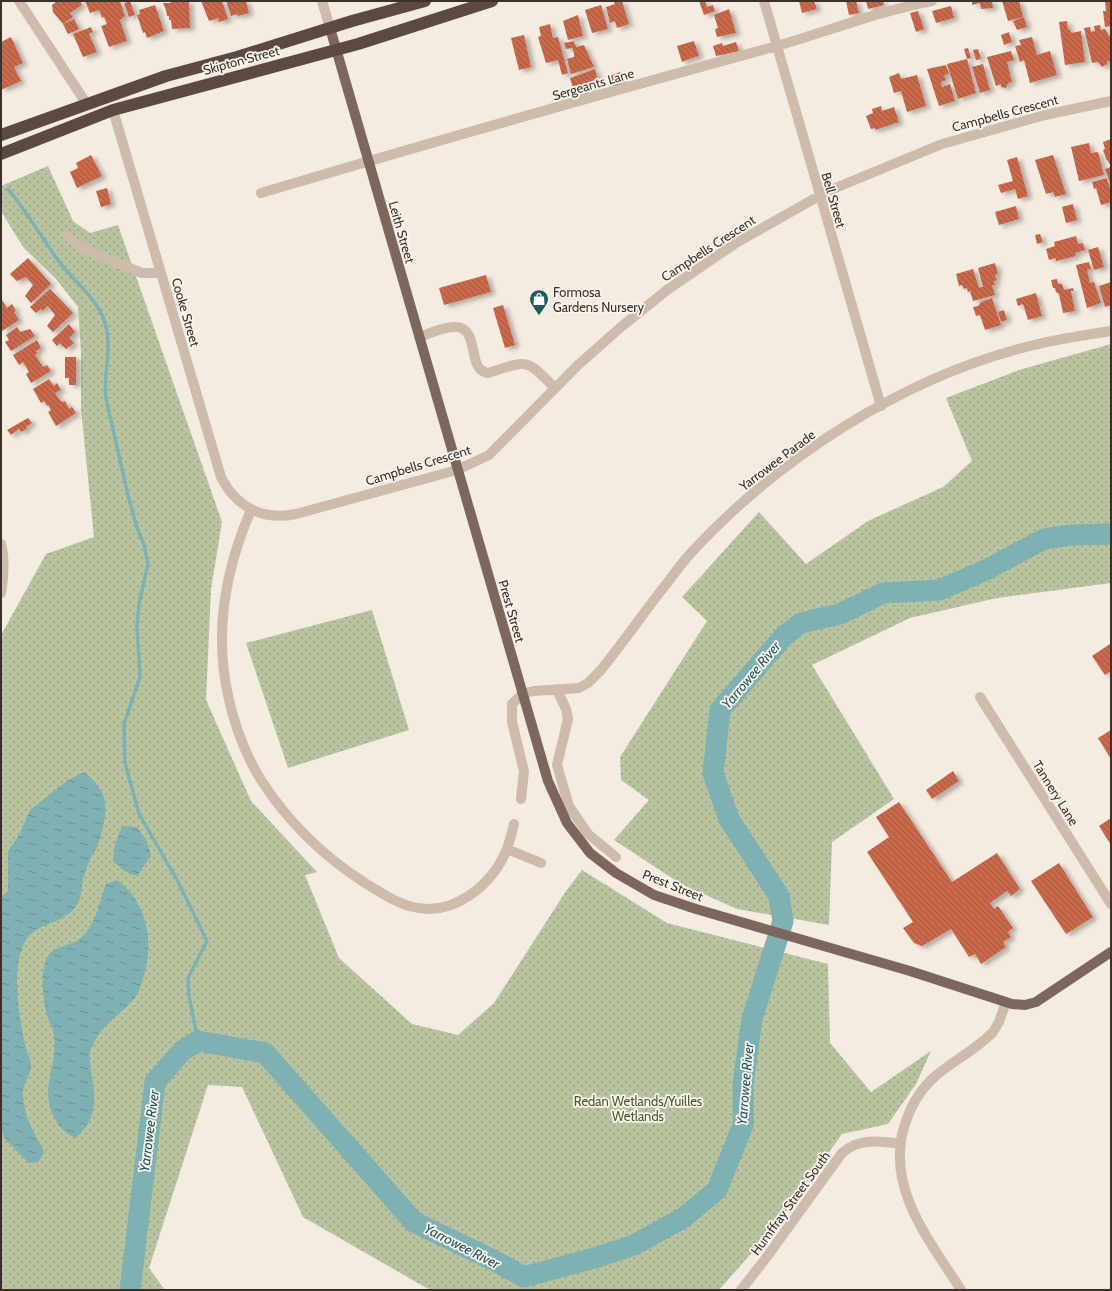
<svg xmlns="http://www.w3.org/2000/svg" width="1112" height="1291" font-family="Cabin,sans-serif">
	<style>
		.park { fill: url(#park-dots) }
		.water { fill: url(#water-ripples) }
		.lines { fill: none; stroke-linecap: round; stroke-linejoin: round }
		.stream { stroke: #7fb0b2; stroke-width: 3.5 }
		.river { stroke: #7fb0b2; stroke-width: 21 }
		.building { fill: url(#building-back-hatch); filter: url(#shadow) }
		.minor { stroke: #cdbbac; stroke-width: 10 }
		.major { stroke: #7d675c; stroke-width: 10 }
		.highway { stroke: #5c4a42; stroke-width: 12 }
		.labels { text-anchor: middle; stroke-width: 3.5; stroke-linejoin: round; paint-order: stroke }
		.street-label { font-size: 13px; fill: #3b302b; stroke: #fbf5ee }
		.poi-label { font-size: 13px; fill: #3b302b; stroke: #fbf5ee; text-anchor: start }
		.park-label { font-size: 13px; fill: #4a5a2e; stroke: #fbf5ee }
		.water-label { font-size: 14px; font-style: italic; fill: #1f5a5e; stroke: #fbf5ee }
	</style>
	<defs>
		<pattern id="park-dots" width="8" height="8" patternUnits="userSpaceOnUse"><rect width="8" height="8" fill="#b8c4a0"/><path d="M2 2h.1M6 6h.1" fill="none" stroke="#97a083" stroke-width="1.8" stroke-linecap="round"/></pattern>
		<pattern id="water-ripples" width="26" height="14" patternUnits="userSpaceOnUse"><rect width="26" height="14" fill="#7fb0b2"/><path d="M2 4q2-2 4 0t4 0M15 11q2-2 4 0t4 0" fill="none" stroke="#699091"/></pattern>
		<pattern id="building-back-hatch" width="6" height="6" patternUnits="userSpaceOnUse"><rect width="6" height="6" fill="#c8694b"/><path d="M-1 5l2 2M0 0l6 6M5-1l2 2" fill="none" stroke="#a4573f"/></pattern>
		<filter id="shadow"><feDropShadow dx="4.5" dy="2.5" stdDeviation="2" flood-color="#0004"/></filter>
	</defs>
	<rect width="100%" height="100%" fill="#f4ebe1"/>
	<path class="park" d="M48,166L73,221L90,233L118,225L222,522L211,589L206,700L251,801L317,872L305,875L339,958L412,1024L458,1035L494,1003L566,891L582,870L667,923L828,964L830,1043L871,1092L931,1051L916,1084L888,1124L842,1134L777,1224L719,1290H430L303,1217L242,1087L208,1085L149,1268L165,1290H1V635L46,554L94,537L81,409V351L78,307L56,279L23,247L1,211V186Z
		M1111,344V583L997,598L910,618L812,665L894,799L832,842L829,925L737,909L681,884L614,840L649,800L621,780L620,757L707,621L682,597L759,512L806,564L868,521L943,487L972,461L946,398L1019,370Z
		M372,610L409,730L288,768L246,643Z"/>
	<path class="water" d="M84,772C105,789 109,801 103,827C101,833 100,840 98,845C93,854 88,862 85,872C79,888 85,897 72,911C54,928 33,921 22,948C12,974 19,1017 25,1044C26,1050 30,1058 31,1064C31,1075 23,1084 23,1093C23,1101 26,1113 28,1120C32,1131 40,1141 44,1153L38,1162L29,1163L5,1139L1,1130V897L8,891V851L19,835L30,810L68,780Z
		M122,826L137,827L147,841L151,856L137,876L124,871L113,861L115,844Z
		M117,880C149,903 155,947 142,982C140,987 139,992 136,996C120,1018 100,1022 90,1052C88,1057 91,1065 91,1070C95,1099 99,1116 76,1138C63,1133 54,1122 50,1107C43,1084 58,1060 54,1035C53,1028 49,1022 47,1015C43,1002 40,970 47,958C53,946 68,946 78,940C96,927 99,903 106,884Z"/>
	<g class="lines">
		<path class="stream" d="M8,189C26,211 41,236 57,259C74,283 103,301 107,332C111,354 103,376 106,399L128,495L136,525L144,545L148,564L139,604L137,626L140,677L124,724L125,763L139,814L177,880L207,941L188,978L189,996L198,1041"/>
		<path class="river" d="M130,1290L155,1082L182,1051L198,1041L265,1053L414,1222L497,1262L524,1277L598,1257L634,1245L683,1218L717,1190L743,1125V1084L752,1019L783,921L779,896L729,819L713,773L720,710L784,636L801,623L840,614L883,593L939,590L984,571L1044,539L1071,535L1111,534"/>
	</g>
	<path class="building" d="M57,1H80L82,5L70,13L73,17L63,24L53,12L52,5Z
		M85,1H120L125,16L120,20L127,41L109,47L101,26L107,24L104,17L102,18L99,10L90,13Z
		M130,1L135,15L129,17L124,3Z
		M170,1H189L190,28L172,29L171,20H169V16H167L166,10L163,3H171Z
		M201,1H222L228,19L219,22L218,18L209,21Z
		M226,1H246L249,13L238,16L237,14L231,16Z
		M622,1L629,24L617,28L615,21L610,23L606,7L615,4L614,2Z
		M699,1H705L707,7L713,5L715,11L704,15Z
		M799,1H814L817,9L802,13Z
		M846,1H856L859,13L849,15Z
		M866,1H883L884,5L868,9Z
		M972,1H992L993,8L981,9L980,3L972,5Z
		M1002,1H1019L1023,17L1008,21Z
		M1105,1H1111V26L1105,27L1103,11H1106Z
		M155,5L164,31L147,38L145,32L143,33L137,15L140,14L139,10Z
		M601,5L608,29L592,33L585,10Z
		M951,6L954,18L936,23L932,11Z
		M729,9L736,33L717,37L715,29L718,28L714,15Z
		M918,11L924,29L916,32L910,13Z
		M578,15L583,36L568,40L563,21Z
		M1024,17L1027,27L1017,30L1013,21Z
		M74,19L79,29L68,34L63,24Z
		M1067,21L1068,30L1070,29L1071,33L1081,31L1085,62L1065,65L1059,22Z
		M550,24L553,38L558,37L568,73L562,75L558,60L546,63L538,37L541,36L539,27Z
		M1100,25L1101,30L1105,29L1109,36H1111V61H1107V64L1102,67L1098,62L1092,63L1084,28L1090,27L1091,32L1095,31L1094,26Z
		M91,27L93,32L89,34L97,52L83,57L73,34Z
		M1009,32L1012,42L1004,45L1001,35Z
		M524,35L531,67L519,70L511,38Z
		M11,37L23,63L14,67L21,81L1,90V42Z
		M1032,37L1037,55L1050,51L1057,75L1030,83L1024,60L1020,62L1015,46L1021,45L1019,40Z
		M574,41L576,47L584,45L594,67L571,74L567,59L574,57V53L572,48L566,49L564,43Z
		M694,41L699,56L692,58L687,43Z
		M736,42L739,51L716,56L713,46L722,43L723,46Z
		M687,43L692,58L682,62L677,46Z
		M968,48L971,58L967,59L964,49Z
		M978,49L981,59L976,60L973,50Z
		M1011,51L1014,60L1007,62L1012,82L1008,83L1006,88L1001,87V84L996,86L987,57Z
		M967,59L976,93L958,99L947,64Z
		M983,64L990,90L980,93L972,67Z
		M946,65L949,74L944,75L946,80L941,82L942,87L950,84L955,101L939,106L927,69Z
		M595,69L600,86L575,95L570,78Z
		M620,72L624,83L613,86L610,76Z
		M899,73L901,79L917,75L926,106L907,112L901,91L894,93L889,77Z
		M881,106L882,111L894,107L899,122L875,130V128L871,129L866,116L873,113L872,109Z
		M1111,139V163L1109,164L1108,160L1107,161L1103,150L1105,149L1103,142Z
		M1089,143L1091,153L1098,152L1104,175L1079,181L1071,147Z
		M91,155L102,176L77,188L70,172L78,168L76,163Z
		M1053,155L1066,194L1055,197L1053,192L1046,194L1035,160Z
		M1017,157L1028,196L1018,199L1015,189L1001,193L998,185L1013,181L1007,160Z
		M1111,167V183H1110L1105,169Z
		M1107,178L1111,192V202L1101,205L1096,188L1094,189L1092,182Z
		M107,188L111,204L101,207L96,191Z
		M1073,204L1077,220L1066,223L1062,207Z
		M1016,206L1019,219L999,225L995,212Z
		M1040,234L1043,242L1037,244L1035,235Z
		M1076,236L1078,244L1083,243L1085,250L1075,253L1076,256L1056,261V258L1049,260L1046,249L1055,246L1054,242Z
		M1098,247L1104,267L1094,270L1088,250Z
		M28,258L51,284L31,303L25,296L33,285L26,277L17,281L10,274Z
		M1089,262L1091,269L1087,270L1090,283L1094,282L1101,303L1087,308L1076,265Z
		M995,263L998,274L995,275L997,280L994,281L995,285H992L995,295L973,301L970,291L968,292L967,288L964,289L962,285L959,286L956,274L973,269L979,288L981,287H983L978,268Z
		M486,275L491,292L444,305L439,288Z
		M1057,279L1058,284H1062L1064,290L1073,288L1074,291H1071L1075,311L1063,313L1059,294L1056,292L1055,288H1053L1051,280Z
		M1111,282V305L1105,307L1099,286Z
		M50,289L73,313L53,332L47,326L55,315L48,306L42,311L41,309L36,313L30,307Z
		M1036,293L1042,316L1028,320L1023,304L1018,306L1016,299Z
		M1,298L7,308L12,304L16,311L14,312L19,320L2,331Z
		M992,298L1001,325L985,330L980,315L976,316L973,307L978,306L981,302Z
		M503,305L515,345L505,348L493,308Z
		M1004,310L1007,320L1001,322L998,312Z
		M69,324L75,332L69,338L74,343L66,349L60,343L57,346L52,340Z
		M17,327L20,332L30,329L35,336L11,351L5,342L9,340L6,335Z
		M37,340L41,348L36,351L37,353L35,355L43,367L47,365L51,371L31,383L26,374L29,372L23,362L19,365L13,355Z
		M65,357H76V385H69V378H65Z
		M49,379L54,386L57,383L61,390L55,393L59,399L62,402L65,401L69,409L72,407L76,413L56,426L48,412L51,410L48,405L47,406L44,401L41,403L33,389Z
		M28,418L32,423L26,427L27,429L21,432L19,429L11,435L7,430Z
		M1110,644L1111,671L1105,675L1092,656Z
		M1111,730V759L1098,738Z
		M953,771L959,781L932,799L926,790Z
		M899,802L952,882L997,853L1020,889L1011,896L1007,891L990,903L994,909L998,906L1013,928L1008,932L1011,937L1003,942L1006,947L981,964L975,954L969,957L951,929L922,946L914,943L903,928L913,922L867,852L889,837L876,817Z
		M1111,818V845L1099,826Z
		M1059,863L1093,917L1066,934L1031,881Z"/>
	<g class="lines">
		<path class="minor" d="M19,1L86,103
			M322,1L330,28
			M764,1L881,406
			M113,110L221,477C236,507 263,521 296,514L457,470L489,455L578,365L621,327L667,290L736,243L828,191L942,144L1045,115L1111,101
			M261,193C432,142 605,93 777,46C829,31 879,11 932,1
			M67,236L78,245L97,255L142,273H161
			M419,337C429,334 444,326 455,327C481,327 466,371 488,373C529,360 525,358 555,388
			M251,510C226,568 214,632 228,695C234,724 245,754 261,780C288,822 323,856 365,883C380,892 396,903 413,907C454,917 492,885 507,849C510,841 512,832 514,824
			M1,544C5,560 4,576 1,593
			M557,690L566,709L568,719L557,765L569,806L588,834L616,857
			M980,697L1111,904
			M521,799L524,771L512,722V704L522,694L533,691L579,688L588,683L600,671C621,645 640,618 660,592C670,580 679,566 690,554C777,459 903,377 1030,346C1057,339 1084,335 1111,331
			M507,849L541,863
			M741,1290L766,1258L842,1153C859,1138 879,1141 900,1144
			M961,1290C930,1241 886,1189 904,1127C909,1110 918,1093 931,1080C950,1062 975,1051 993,1032L999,1022L1006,1002"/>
		<path class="major" d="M330,28L548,781L567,823L590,853L616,873L654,895L696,909L910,971L1012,1004L1025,1005L1036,1002L1111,952"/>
		<path class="highway" d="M1,135L166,76L237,57L352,21L425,1
			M1,154L113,110L358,44L492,1"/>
	</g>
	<defs>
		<g id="shop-pin" transform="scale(1)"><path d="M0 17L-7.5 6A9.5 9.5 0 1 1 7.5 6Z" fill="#1f5a5e" stroke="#fbf5ee"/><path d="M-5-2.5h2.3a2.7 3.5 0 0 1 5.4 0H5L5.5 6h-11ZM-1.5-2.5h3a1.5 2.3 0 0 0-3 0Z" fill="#fff"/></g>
	</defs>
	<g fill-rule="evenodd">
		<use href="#shop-pin" x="539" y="299"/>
	</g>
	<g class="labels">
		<g class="street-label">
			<text transform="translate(241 60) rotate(-15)" y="5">Skipton Street</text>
			<text transform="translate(593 84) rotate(-16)" y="5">Sergeants Lane</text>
			<text transform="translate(1005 113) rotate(-15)" y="5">Campbells Crescent</text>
			<text transform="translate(834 200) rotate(74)" y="5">Bell Street</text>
			<text transform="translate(402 232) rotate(74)" y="5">Leith Street</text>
			<text transform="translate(708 248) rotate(-33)" y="5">Campbells Crescent</text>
			<text transform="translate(186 312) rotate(74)" y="5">Cooke Street</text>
			<text transform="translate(777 460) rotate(-37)" y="5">Yarrowee Parade</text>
			<text transform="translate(418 465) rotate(-17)" y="5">Campbells Crescent</text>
			<text transform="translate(512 611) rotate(74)" y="5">Prest Street</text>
			<text transform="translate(1056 793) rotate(58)" y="5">Tannery Lane</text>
			<text transform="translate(673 885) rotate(22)" y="5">Prest Street</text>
			<text transform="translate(790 1203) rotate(-54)" y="5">Humffray Street South</text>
		</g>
		<g class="poi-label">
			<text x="553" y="297">Formosa<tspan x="553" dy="15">Gardens Nursery</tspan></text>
		</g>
		<g class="park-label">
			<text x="638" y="1106">Redan Wetlands/Yuilles<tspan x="638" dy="15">Wetlands</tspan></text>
		</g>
		<g class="water-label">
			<text transform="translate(751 675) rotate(-50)" y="5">Yarrowee River</text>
			<text transform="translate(745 1084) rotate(-85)" y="5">Yarrowee River</text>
			<text transform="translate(149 1131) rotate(-83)" y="5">Yarrowee River</text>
			<text transform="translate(462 1246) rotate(27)" y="5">Yarrowee River</text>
		</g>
	</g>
	<rect width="1112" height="1291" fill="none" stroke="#3b302b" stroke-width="4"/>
</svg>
